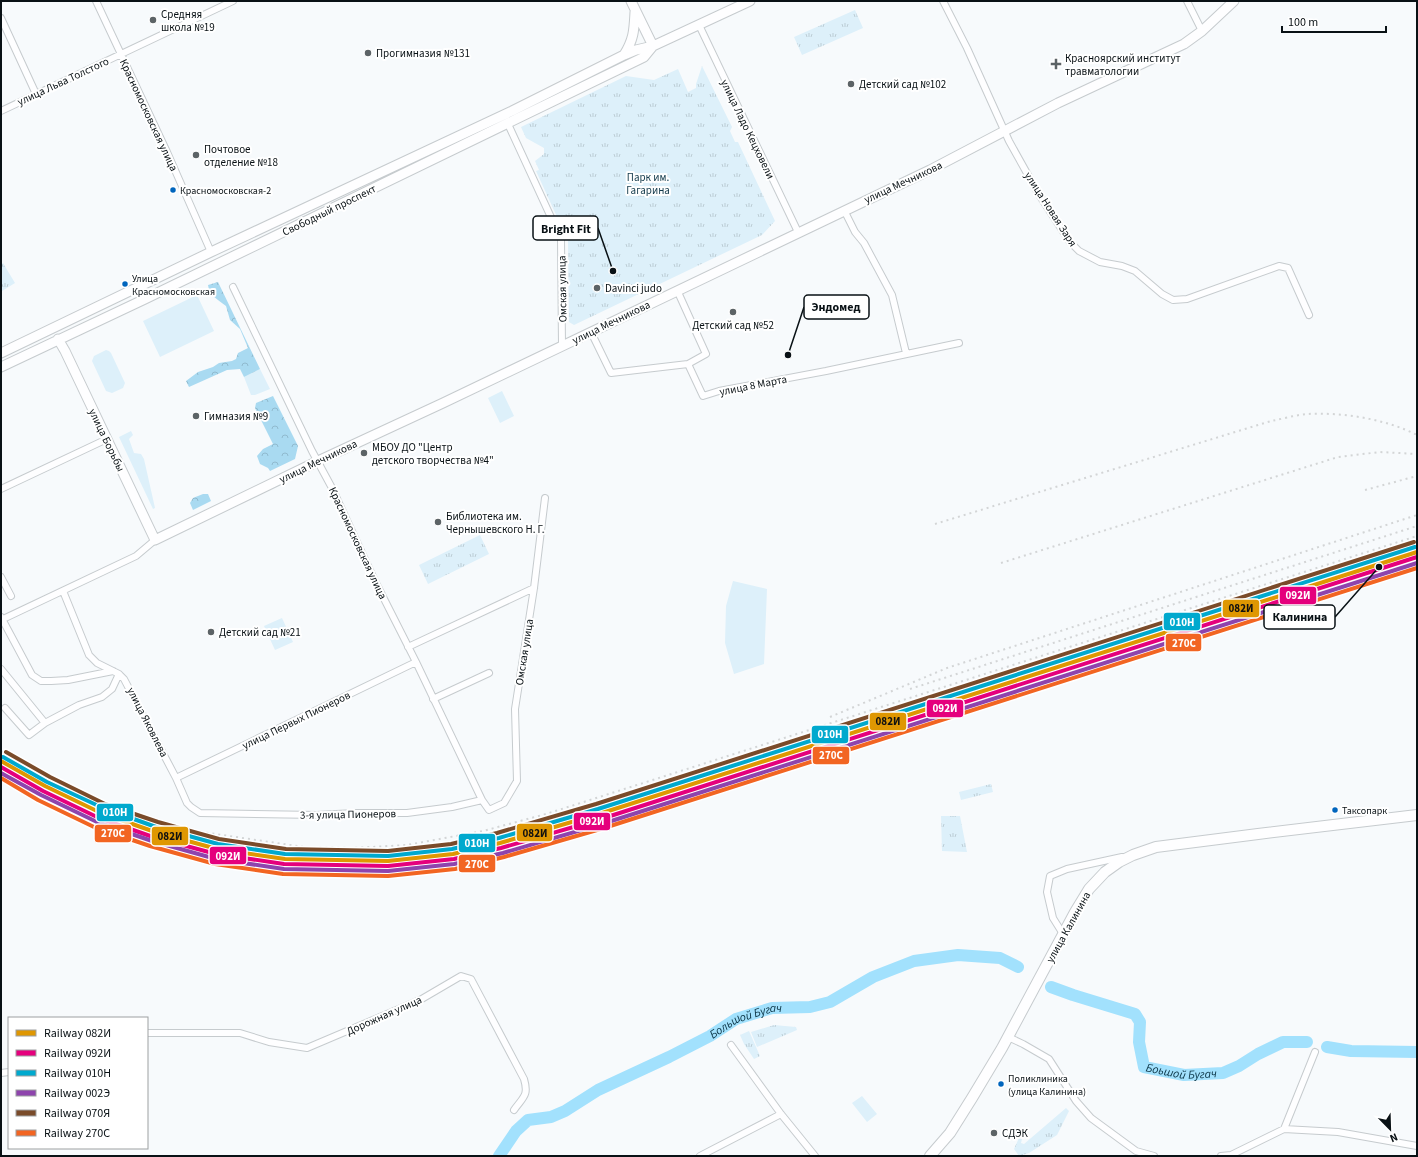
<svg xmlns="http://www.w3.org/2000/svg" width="1418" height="1157" viewBox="0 0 1418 1157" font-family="'Source Sans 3',sans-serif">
  <defs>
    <pattern id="forest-crowns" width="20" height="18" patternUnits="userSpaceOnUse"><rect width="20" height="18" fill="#a9daf1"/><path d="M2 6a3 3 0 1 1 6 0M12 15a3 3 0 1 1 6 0" fill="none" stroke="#90bace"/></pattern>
    <pattern id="park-tufts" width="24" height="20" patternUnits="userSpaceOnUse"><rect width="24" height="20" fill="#ddf0fa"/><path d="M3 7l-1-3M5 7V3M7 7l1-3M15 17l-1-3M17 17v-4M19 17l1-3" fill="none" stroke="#bccdd5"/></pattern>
  </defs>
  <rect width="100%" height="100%" fill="#f7fafc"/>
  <!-- grass -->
  <path fill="#ddf0fa" d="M197,295L214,331L160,357L143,321Z
    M106,350L109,351L111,353L125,383L123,388L112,393L106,391L92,361L94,356Z
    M260,369L270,389L255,395H251L244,377Z
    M502,391L514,416L500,423L488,398Z
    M131,431L133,435L129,439L134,453L141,454L144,459L155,508L153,509L119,437Z
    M733,581L767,589L764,664L734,674L725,643L726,606Z
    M282,618L293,642L275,650L264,626Z
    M862,1096L877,1114L867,1122L852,1103Z"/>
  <!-- forest -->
  <path fill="url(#forest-crowns)" d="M218,282L260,369L244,377L240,369L227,370L189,387L186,381L198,372L213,367L219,363L232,361L236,359L238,353L248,348L240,329L230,320L226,306C218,300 209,295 208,285Z
    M273,396L298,446L295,459L270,471L268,468L260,464L257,456L263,449L273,444L255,408L256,403Z
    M203,494H208L211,501L193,510L190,503L193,498Z"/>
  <!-- park -->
  <path fill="url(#park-tufts)" d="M855,10L863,28L802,55L794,37Z
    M702,66L732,127L730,131L735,142H738L775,221L762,235L574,325L569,322L568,241L536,171L539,170L535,161L544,154V148L526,138L521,127L626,76L654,80L678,69L688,92L696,88V84Z
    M3,263L15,283L2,291L1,264Z
    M480,535L489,554L428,584L419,565Z
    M991,784L993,792L961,800L959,792Z
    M941,816H960L967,852L942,851Z
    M774,1025L796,1027L797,1030L757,1047L751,1032Z
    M749,1031L760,1056L754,1059L744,1044L740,1035Z
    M1066,1108L1069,1111L1057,1135L1029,1153L1019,1156L1014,1149L1019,1138L1022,1139L1021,1143L1024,1144Z"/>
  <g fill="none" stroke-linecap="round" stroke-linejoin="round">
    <!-- river -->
    <g stroke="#a2e1fd" stroke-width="12">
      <path id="s1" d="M1051,987L1073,995L1135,1014L1140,1022L1139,1042L1144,1067L1184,1075L1223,1073L1239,1066L1258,1054L1283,1042H1307"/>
      <path d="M1327,1047L1351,1051L1417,1052"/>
      <path id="s2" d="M499,1156L516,1131L528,1120L551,1117L565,1111L598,1090L669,1057L710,1036L736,1019L772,1008L810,1007L830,1002L873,977L914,961L958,955L1000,958L1018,967"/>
    </g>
    <!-- street casing -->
    <g stroke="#c6cbce" stroke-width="8">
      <path id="street" d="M96,1L167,152L211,252
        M943,1L967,48L1009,141L1038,193L1070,242L1079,251L1100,262L1122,266L1135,271L1162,294L1173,300L1187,299L1279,266L1288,268L1309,315
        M1187,1L1202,31
        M1,18L36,94
        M699,25L798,232
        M1,111L233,1
        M508,124L561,239L562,346
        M844,210L855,232L864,243L892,295L906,353
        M233,287L312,451L332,488L374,579L416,662L482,800
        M677,290L706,354L688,364
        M591,332L611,373L688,364L703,396L719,391L826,371L959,343
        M1,489L107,439
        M1,577L11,596
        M63,591L89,655L97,663L119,674L124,679L176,778L187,803L191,807L200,813L317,815L355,813H407L452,807L482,800L489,810L504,803L517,781L515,709L534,588L545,498
        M1,617L32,675L41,681H51L68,680L113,671
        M1,620L136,556L155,540
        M408,647L534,588
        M1,669L45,723L29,735L5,708
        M433,699L489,673
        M45,723L79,705L102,697L112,689L119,674
        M176,778L416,662
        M1063,934L1053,918L1047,892L1050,876L1067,869L1122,857
        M147,1033H240L269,1042L307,1048L420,1000L461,976L471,979L524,1079C529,1096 523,1097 514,1110
        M1008,1037L1023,1044L1049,1059L1076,1101L1091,1118L1136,1151L1154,1156
        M731,1045L781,1114L815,1156
        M1,1073L9,1072
        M1284,1129L1338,1132L1417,1146
        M700,1156L781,1114
        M1221,1156L1231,1155L1284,1129L1315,1052"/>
    </g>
    <!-- secondary casing -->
    <g stroke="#c6cbce" stroke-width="11">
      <path id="secondary" d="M631,1L653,46
        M624,55C634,39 634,30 635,12
        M58,339L65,351L155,540L318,461L443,403L930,170L1058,103L1184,44L1202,31L1234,1
        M1,353L211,252L512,111L624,55L636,50L653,46L750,1
        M1,367L145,299L640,59L644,57L653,46"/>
    </g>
    <!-- primary casing -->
    <g stroke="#c6cbce" stroke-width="12">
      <path id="primary" d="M930,1156L950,1133L972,1098L1002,1048L1075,912L1089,889L1105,872L1119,862L1133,855L1156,847L1258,834L1417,815"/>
    </g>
    <!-- street -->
    <use href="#street" stroke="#fefeff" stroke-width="6"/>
    <!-- secondary -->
    <use href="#secondary" stroke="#fefeff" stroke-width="9"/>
    <!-- primary -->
    <use href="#primary" stroke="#fefeff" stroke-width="10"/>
    <!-- rail -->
    <path stroke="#d3d5d6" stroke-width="2" stroke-dasharray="2 4" stroke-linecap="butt" d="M1365,490L1417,476
      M935,524L1271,421C1282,419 1295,415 1307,414C1342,412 1386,419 1417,435
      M1001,563L1338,457L1380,452L1417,454
      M910,689L1417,526
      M830,717L947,668L1417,515
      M1,751L16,760L86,794L129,811L181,827L195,831L304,847L353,848L407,845L483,831L546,814L1417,536"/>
    <!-- rail-1 casing -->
    <g stroke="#fff" stroke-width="7">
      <path id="rail-1" d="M1,761L45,786L101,813L155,832L217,849L285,859L388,861L453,854L500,843L599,814L1417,552"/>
    </g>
    <!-- rail-2 casing -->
    <g stroke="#fff" stroke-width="7">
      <path id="rail-2" d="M1,767L43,791L99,818L153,837L216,854L284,864L388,866L454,859L501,848L601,819L1417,557"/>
    </g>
    <!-- rail-3 casing -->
    <g stroke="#fff" stroke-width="7">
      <path id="rail-3" d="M3,757L47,782L103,808L156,827L218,844L285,854L388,856L452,849L499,838L598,809L1415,547"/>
    </g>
    <!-- rail-4 casing -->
    <g stroke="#fff" stroke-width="7">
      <path id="rail-4" d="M1,773L41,795L97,822L152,841L216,859L284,869L388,871L454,864L503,853L602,824L1417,563"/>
    </g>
    <!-- rail-5 casing -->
    <g stroke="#fff" stroke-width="7">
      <path id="rail-5" d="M6,752L50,777L105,804L158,822L219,839L286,849L388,851L451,844L497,833L596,804L1414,542"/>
    </g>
    <!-- rail-6 casing -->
    <g stroke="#fff" stroke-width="7">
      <path id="rail-6" d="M1,778L38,800L94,827L150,846L215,864L283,874L388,876L455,869L504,857L604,828L1417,568"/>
    </g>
    <!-- rail-1 -->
    <use href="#rail-1" stroke="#df9702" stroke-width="4"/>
    <!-- rail-2 -->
    <use href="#rail-2" stroke="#e5007d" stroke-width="4"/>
    <!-- rail-3 -->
    <use href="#rail-3" stroke="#00a9ce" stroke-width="4"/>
    <!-- rail-4 -->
    <use href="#rail-4" stroke="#8e44ad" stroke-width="4"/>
    <!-- rail-5 -->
    <use href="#rail-5" stroke="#7a4b2a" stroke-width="4"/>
    <!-- rail-6 -->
    <use href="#rail-6" stroke="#f26522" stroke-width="4"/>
  </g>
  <!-- markers -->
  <g fill="#5c6366" stroke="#fff" stroke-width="1.5">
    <circle cx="153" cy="20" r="4"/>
    <circle cx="368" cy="53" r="4"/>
    <path d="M1054 58h4v4h4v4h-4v4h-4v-4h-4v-4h4z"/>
    <circle cx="851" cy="84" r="4"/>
    <circle cx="196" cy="155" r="4"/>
    <circle cx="597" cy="288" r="4"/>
    <circle cx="733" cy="312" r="4"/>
    <circle cx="196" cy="416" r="4"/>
    <circle cx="364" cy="453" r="4"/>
    <circle cx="438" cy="522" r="4"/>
    <circle cx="211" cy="632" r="4"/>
    <circle cx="994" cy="1133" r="4"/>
  </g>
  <g fill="#0065bd" stroke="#fff" stroke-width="1.5">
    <circle cx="173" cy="190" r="3.5"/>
    <circle cx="125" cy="284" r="3.5"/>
    <circle cx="1335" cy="810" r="3.5"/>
    <circle cx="1001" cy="1084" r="3.5"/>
  </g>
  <g text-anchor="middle" stroke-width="4" stroke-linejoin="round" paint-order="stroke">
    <!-- bus labels -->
    <g font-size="10" fill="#091115" stroke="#fff" text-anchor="start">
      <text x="180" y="194">Красномосковская-2</text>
      <text x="132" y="282">Улица<tspan x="132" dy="13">Красномосковская</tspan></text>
      <text x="1342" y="814">Таксопарк</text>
      <text x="1008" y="1082">Поликлиника<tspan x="1008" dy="13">(улица Калинина)</tspan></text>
    </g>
    <!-- poi labels -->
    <g font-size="11" fill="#091115" stroke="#fff" text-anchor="start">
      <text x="161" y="18">Средняя<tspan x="161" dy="13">школа №19</tspan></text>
      <text x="376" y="57">Прогимназия №131</text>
      <text x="1065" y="62">Красноярский институт<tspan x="1065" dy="13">травматологии</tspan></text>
      <text x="859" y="88">Детский сад №102</text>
      <text x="204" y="153">Почтовое<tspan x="204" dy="13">отделение №18</tspan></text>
      <text x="605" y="292">Davinci judo</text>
      <text x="733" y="329" text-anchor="middle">Детский сад №52</text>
      <text x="204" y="420">Гимназия №9</text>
      <text x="372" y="451">МБОУ ДО "Центр<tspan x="372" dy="13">детского творчества №4"</tspan></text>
      <text x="446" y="520">Библиотека им.<tspan x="446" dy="13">Чернышевского Н. Г.</tspan></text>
      <text x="219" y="636">Детский сад №21</text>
      <text x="1002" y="1137">СДЭК</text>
    </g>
    <!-- street labels -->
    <g font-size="11" fill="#091115" stroke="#fff">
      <text transform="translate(63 81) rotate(-25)" y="4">улица Льва Толстого</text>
      <text transform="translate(149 115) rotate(65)" y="4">Красномосковская улица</text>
      <text transform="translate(748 129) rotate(64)" y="4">улица Ладо Кецховели</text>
      <text transform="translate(903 182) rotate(-25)" y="4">улица Мечникова</text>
      <text transform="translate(1051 209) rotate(57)" y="4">улица Новая Заря</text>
      <text transform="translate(329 210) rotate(-26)" y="4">Свободный проспект</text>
      <text transform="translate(562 289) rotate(-91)" y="4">Омская улица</text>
      <text transform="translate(611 322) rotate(-26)" y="4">улица Мечникова</text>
      <text transform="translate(753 385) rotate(-11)" y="4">улица 8 Марта</text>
      <text transform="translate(107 440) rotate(64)" y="4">улица Борьбы</text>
      <text transform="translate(318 461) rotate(-26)" y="4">улица Мечникова</text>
      <text transform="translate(358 543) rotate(65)" y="4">Красномосковская улица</text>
      <text transform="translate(524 652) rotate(-81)" y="4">Омская улица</text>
      <text transform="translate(296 720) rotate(-26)" y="4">улица Первых Пионеров</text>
      <text transform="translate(148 722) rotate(63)" y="4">улица Яковлева</text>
      <text transform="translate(348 814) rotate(-1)" y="4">3-я улица Пионеров</text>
      <text transform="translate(1068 927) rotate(-61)" y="4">улица Калинина</text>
      <text transform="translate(384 1015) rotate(-24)" y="4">Дорожная улица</text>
    </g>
    <!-- park labels -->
    <g font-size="11" fill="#12394a" stroke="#fff">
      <text x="648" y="181">Парк им.<tspan x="648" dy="13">Гагарина</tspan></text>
    </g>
    <!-- water labels -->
    <g font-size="12" font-style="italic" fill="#0b3445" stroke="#fff">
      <text dy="4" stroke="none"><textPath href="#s2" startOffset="288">Большой Бугач</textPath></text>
      <text dy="4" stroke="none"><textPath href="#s1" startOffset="181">Боьшой Бугач</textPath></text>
    </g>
  </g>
  <!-- callouts -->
  <path fill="none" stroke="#091115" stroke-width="1.5" d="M613 271L598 228M788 355L804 307M1379 567L1335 617"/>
  <g fill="#091115" stroke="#fff" stroke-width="1.5">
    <circle cx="613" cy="271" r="4"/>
    <circle cx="788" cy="355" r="4"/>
    <circle cx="1379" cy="567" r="4"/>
  </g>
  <g fill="#fff" stroke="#091115" stroke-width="1.5">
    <rect x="533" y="216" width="65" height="24" rx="4"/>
    <rect x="804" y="295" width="65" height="24" rx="4"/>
    <rect x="1264" y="605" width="71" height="24" rx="4"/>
  </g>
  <g font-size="12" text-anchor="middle" font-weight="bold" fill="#091115">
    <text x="566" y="233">Bright Fit</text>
    <text x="836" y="311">Эндомед</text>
    <text x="1300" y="621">Калинина</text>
  </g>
  <g stroke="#fff" stroke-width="1.5">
    <rect x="1279" y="586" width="38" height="19" rx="4" fill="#e5007d"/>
    <rect x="1222" y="599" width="38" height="19" rx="4" fill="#df9702"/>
    <rect x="1163" y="612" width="38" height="19" rx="4" fill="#00a9ce"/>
    <rect x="1165" y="633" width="37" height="19" rx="4" fill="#f26522"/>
    <rect x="926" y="699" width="38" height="19" rx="4" fill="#e5007d"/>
    <rect x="869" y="712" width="38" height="19" rx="4" fill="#df9702"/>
    <rect x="811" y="725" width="38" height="19" rx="4" fill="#00a9ce"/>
    <rect x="812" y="746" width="38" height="19" rx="4" fill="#f26522"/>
    <rect x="96" y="803" width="38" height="19" rx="4" fill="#00a9ce"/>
    <rect x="573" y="812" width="38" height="19" rx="4" fill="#e5007d"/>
    <rect x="516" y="823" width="37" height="19" rx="4" fill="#df9702"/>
    <rect x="94" y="824" width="38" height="19" rx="4" fill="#f26522"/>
    <rect x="151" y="826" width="38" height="20" rx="4" fill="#df9702"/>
    <rect x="458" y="833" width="38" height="20" rx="4" fill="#00a9ce"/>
    <rect x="209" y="846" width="38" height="19" rx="4" fill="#e5007d"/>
    <rect x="458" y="854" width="38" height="19" rx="4" fill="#f26522"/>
  </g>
  <g font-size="11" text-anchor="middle" font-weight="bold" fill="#fff">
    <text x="1298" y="599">092И</text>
    <text x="1182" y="626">010Н</text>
    <text x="1184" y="647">270С</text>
    <text x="945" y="712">092И</text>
    <text x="830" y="738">010Н</text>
    <text x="831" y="759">270С</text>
    <text x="115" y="816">010Н</text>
    <text x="592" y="825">092И</text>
    <text x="113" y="837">270С</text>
    <text x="477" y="847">010Н</text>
    <text x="228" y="860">092И</text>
    <text x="477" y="868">270С</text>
  </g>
  <g font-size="11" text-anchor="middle" font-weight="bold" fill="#111">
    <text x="1241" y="612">082И</text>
    <text x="888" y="725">082И</text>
    <text x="535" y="837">082И</text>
    <text x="170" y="840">082И</text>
  </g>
  <!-- border -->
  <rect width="1418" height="1157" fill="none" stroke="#091115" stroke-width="4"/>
  <!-- legend -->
  <rect x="8" y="1017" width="140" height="132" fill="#ffffff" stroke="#9da0a1"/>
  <rect x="16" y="1030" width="20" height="6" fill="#df9702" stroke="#9da0a1"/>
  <text x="44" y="1037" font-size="12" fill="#091115">Railway 082И</text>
  <rect x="16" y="1050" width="20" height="6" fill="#e5007d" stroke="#9da0a1"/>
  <text x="44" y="1057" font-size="12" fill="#091115">Railway 092И</text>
  <rect x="16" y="1070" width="20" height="6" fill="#00a9ce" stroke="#9da0a1"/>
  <text x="44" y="1077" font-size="12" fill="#091115">Railway 010Н</text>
  <rect x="16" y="1090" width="20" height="6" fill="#8e44ad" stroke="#9da0a1"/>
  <text x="44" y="1097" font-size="12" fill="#091115">Railway 002Э</text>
  <rect x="16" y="1110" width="20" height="6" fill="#7a4b2a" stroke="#9da0a1"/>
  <text x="44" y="1117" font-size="12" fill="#091115">Railway 070Я</text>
  <rect x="16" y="1130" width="20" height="6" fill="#f26522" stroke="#9da0a1"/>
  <text x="44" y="1137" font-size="12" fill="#091115">Railway 270С</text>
  <!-- north arrow -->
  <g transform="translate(1390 1129) rotate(157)" stroke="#ffffff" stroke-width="3" paint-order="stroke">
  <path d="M0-3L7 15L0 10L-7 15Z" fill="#091115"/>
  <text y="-6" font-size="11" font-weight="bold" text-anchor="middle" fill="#091115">N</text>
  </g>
  <!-- scale -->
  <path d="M1282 26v6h104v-6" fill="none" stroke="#091115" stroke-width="2"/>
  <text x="1288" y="26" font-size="12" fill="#091115" stroke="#ffffff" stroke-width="3" paint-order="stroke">100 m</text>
</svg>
